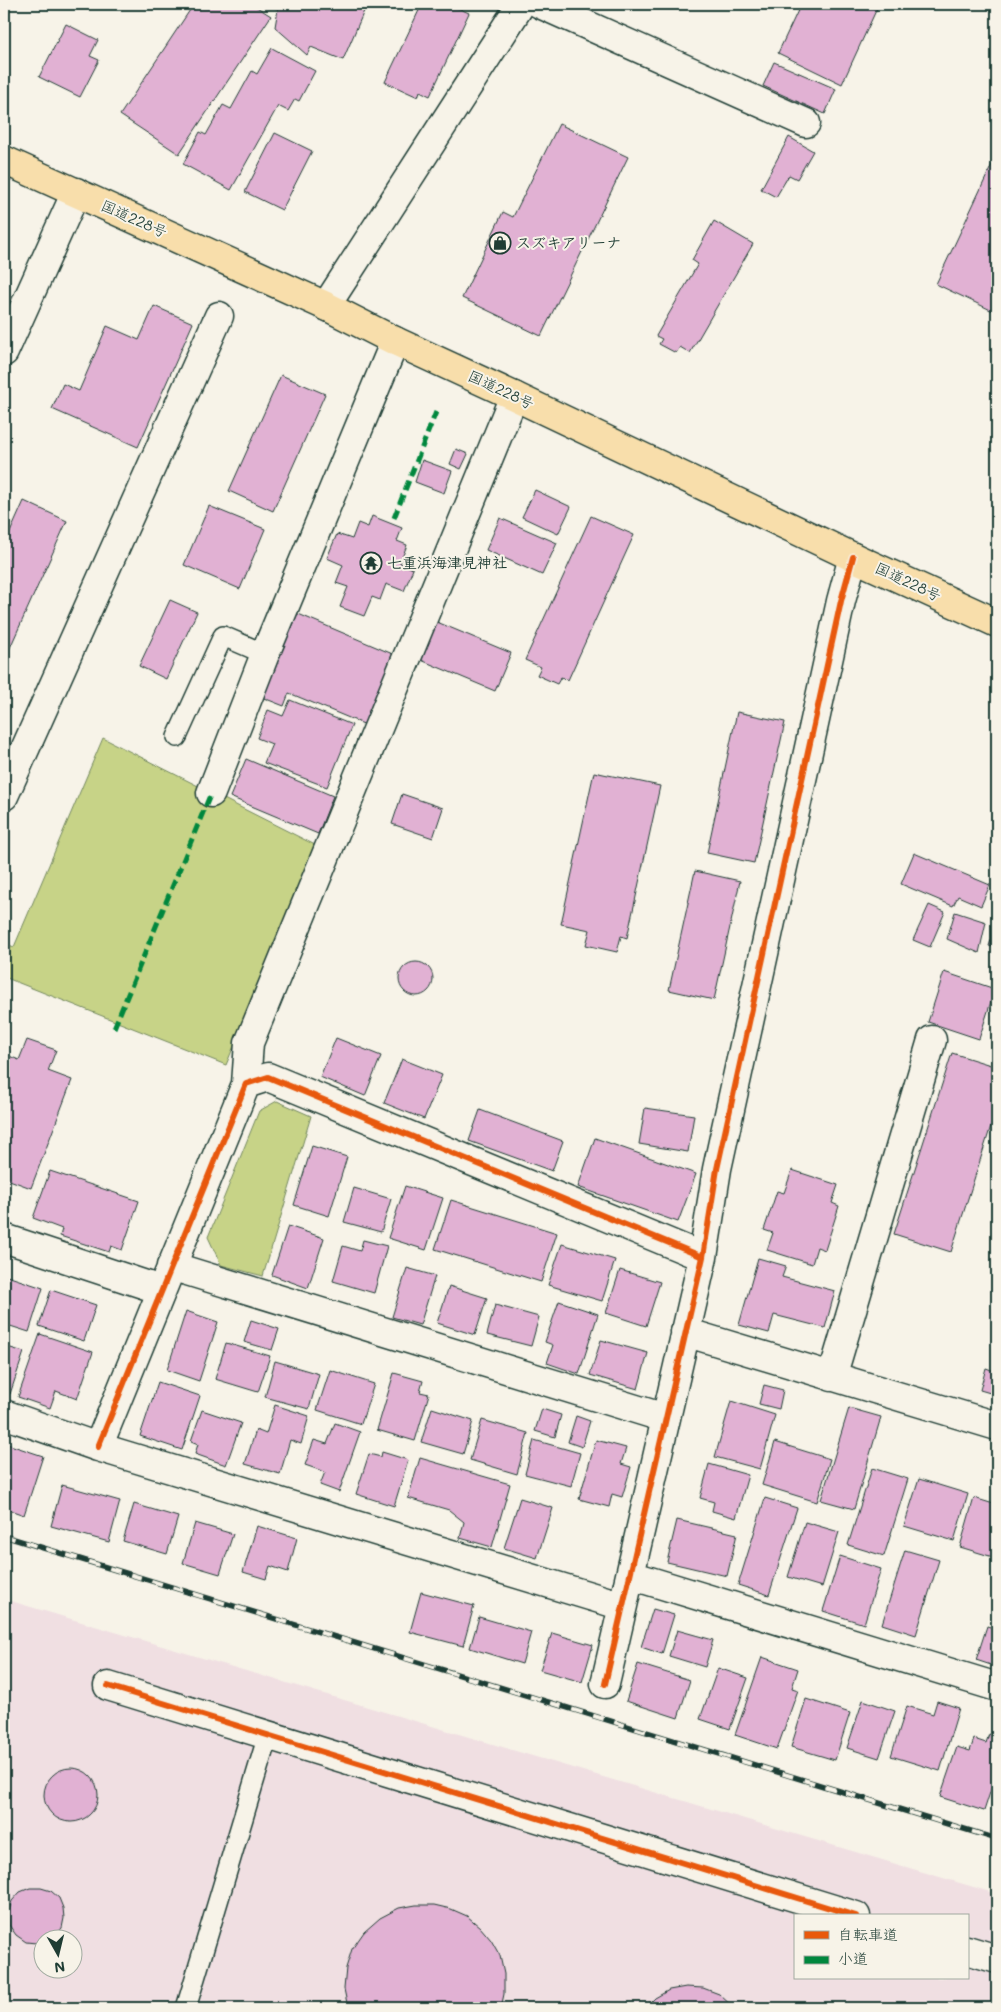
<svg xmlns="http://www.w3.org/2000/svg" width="1001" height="2012" viewBox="0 0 1001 2012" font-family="Mali,'Klee One',sans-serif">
  <rect width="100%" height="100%" fill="#f7f3e8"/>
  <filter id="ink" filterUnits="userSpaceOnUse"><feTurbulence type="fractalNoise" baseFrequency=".02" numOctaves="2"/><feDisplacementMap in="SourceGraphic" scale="10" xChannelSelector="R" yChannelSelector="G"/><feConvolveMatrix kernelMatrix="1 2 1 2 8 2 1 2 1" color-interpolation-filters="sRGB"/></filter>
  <g filter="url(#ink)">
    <!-- built -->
    <path fill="#f0dfe2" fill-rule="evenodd" d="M4,1599L997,1894V2008H4ZM795,1916H967V1978H795ZM42,1940H72V1970H42Z"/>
    <!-- green -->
    <path fill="#c7d387" stroke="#73885e" d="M103,738L317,846L226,1065L4,977V943L14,947Z
      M277,1101L311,1116L263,1276L221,1265L208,1237L259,1111Z"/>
    <!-- building -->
    <path fill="#e1b1d3" stroke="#1f3d34" d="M194,4H252L271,16L179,154L120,115Z
      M264,4H367L343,60L311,47L307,55L275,27L278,9Z
      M422,4H449L469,13L430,96L420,91L418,97L385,82Z
      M801,4H879L842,84L778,53Z
      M66,24L98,40L90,56L99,60L80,97L39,77Z
      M272,48L315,71L299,101L295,99L288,111L278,106L231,190L183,164L200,132L206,135L223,105L231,109L252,71L257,74Z
      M774,62L836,89L825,114L763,86Z
      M559,124L628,157L541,336L462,298L503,212L513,217Z
      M275,133L312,151L282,210L245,192Z
      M789,137L813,151L797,179L789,175L776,197L761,189Z
      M997,154V313L936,284Z
      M714,221L753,244L690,353L680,347L676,353L659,344L662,339L656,336L698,264L692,260Z
      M154,306L193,323L138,447L52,409L63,384L79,391L107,326L139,340Z
      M281,375L325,394L273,511L229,491Z
      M456,449L468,454L461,469L450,464Z
      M422,460L452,471L444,493L415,482Z
      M535,490L571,507L558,534L522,517Z
      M24,501L67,521L4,661V546Z
      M209,506L265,529L240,589L184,565Z
      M372,516L402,528L397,541L407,545L400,563L413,569L404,591L386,584L380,600L372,597L364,616L340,607L348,587L336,583L343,565L327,558L337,534L352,539L358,523L368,527Z
      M591,516L634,535L568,680L561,677L557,684L537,675L541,667L525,660Z
      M500,518L557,543L542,575L486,550Z
      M170,600L197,612L166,679L139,666Z
      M296,613L395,655L366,725L289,693L284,706L261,697Z
      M437,622L511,653L495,691L421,660Z
      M290,700L352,725L327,787L264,763L272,744L257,738L268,710L283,716Z
      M737,712L785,722L754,863L707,853Z
      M246,759L333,796L318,834L230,797Z
      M594,772L660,786L627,938L621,936L617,952L586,945L590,930L561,924Z
      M402,794L443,808L433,838L392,824Z
      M914,853L990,885L981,906L958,896L953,906L901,884Z
      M695,871L740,881L714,1000L669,990Z
      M929,905L945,912L930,947L913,940Z
      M955,912L986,922L979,953L947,939Z
      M997,922V948L989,946Z
      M399 979a17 17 0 1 1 34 0a17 17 0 1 1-34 0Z
      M944,972L995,989L979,1039L928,1022Z
      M336,1038L381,1056L365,1096L320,1077Z
      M27,1040L56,1050L48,1071L72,1080L31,1188L4,1178V1054L19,1060Z
      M952,1053L997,1067V1107L951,1252L894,1234Z
      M402,1059L442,1075L424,1119L384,1103Z
      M645,1108L694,1115L688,1152L639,1144Z
      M480,1110L563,1141L552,1171L469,1141Z
      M595,1138L696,1174L678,1222L578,1187Z
      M312,1146L347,1157L329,1216L294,1205Z
      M792,1170L838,1185L832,1203L839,1206L825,1250L817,1247L812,1264L767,1250L773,1233L764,1230L777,1191L784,1193Z
      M50,1171L139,1201L122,1250L111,1246L109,1252L60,1236L62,1229L33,1218Z
      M405,1186L443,1198L426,1250L388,1238Z
      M354,1188L391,1199L381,1232L344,1222Z
      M451,1200L557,1233L541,1282L435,1249Z
      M288,1226L324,1238L308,1288L272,1275Z
      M363,1240L387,1246L374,1293L333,1281L343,1246L360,1251Z
      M562,1244L615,1260L602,1301L548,1285Z
      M758,1258L786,1266L782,1277L835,1291L825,1328L774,1315L769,1333L739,1325Z
      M407,1268L435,1276L420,1325L392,1317Z
      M620,1270L660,1282L646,1326L606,1313Z
      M4,1275L43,1288L29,1332L4,1324Z
      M449,1286L487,1298L475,1335L437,1323Z
      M51,1290L96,1305L84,1341L39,1326Z
      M559,1301L598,1314L579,1374L547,1363L553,1345L545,1342Z
      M495,1305L539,1317L531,1346L487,1335Z
      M186,1311L218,1322L199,1381L167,1370Z
      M251,1320L279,1329L272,1350L244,1342Z
      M40,1334L93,1352L77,1399L56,1391L50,1408L18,1397Z
      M601,1340L648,1353L638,1389L590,1375Z
      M226,1343L270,1356L258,1392L215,1379Z
      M4,1346L24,1352L10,1394L4,1392Z
      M275,1361L319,1374L309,1409L265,1397Z
      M986,1368L997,1372V1395L980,1390Z
      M330,1370L374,1384L361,1424L317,1410Z
      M394,1373L423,1381L420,1392L429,1394L415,1441L377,1430Z
      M158,1382L200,1396L182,1450L140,1436Z
      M764,1385L783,1390L779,1409L759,1404Z
      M731,1401L775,1415L760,1469L715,1457Z
      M275,1405L309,1416L301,1444L290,1440L280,1474L245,1464L256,1430L266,1434Z
      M432,1408L473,1421L463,1454L421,1442Z
      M849,1408L881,1417L854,1509L821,1500Z
      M542,1409L561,1415L555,1437L535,1431Z
      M202,1410L241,1423L226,1465L195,1454L198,1444L191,1441Z
      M576,1416L590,1421L582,1447L568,1442Z
      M482,1420L528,1433L517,1474L470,1460Z
      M335,1423L360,1432L339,1492L320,1485L325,1472L305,1465L314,1440L327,1444Z
      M534,1440L580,1453L571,1486L525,1474Z
      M596,1440L626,1448L621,1464L631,1467L622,1497L612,1494L609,1507L579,1499Z
      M775,1442L830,1459L817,1502L762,1485Z
      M4,1443L43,1456L24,1515L4,1508Z
      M382,1452L408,1460L394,1506L356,1494L369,1454L381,1457Z
      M420,1458L510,1484L492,1547L460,1538L464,1522L449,1510L408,1498Z
      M709,1464L748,1475L736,1518L712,1511L714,1502L700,1498Z
      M872,1468L908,1479L884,1556L848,1545Z
      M919,1479L968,1494L954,1541L904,1526Z
      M62,1485L120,1501L109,1542L51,1526Z
      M520,1498L553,1508L537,1558L504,1548Z
      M765,1498L797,1508L769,1595L738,1585Z
      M974,1498L997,1505V1544L993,1557L960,1547Z
      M134,1504L178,1517L167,1554L123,1541Z
      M677,1520L737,1534L727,1576L667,1562Z
      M805,1522L839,1532L822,1587L788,1577Z
      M195,1523L233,1534L220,1574L183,1563Z
      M257,1526L297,1538L288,1572L270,1566L266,1579L243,1572Z
      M905,1550L939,1560L916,1635L882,1624Z
      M840,1556L881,1569L864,1624L823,1611Z
      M421,1592L474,1606L463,1646L410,1632Z
      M653,1609L674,1615L662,1654L641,1647Z
      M479,1617L531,1632L522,1664L470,1648Z
      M987,1626L997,1629V1667L976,1660Z
      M677,1630L713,1640L705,1667L669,1656Z
      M552,1633L593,1645L582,1682L540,1670Z
      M762,1657L798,1669L792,1688L798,1690L777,1749L735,1735Z
      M638,1664L690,1680L678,1718L626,1701Z
      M718,1668L748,1678L730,1729L700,1719Z
      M806,1699L850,1713L835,1760L791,1747Z
      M863,1700L895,1711L879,1758L847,1748Z
      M937,1701L959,1708L940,1771L891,1756L907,1706L933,1714Z
      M989,1734L997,1737V1771L984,1811L940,1797L957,1747L970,1751L974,1739L986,1743Z
      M44 1795a27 27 0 1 1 54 0a27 27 0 1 1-54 0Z
      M30,1888H41L51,1891L59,1898L63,1908L64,1918L62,1928L55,1936L50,1940H42V1942L36,1943L26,1942L16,1935L9,1925L8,1913L12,1901L20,1892Z
      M416,1905H434L451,1909L467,1916L480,1927L491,1940L500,1956L504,1974V1994L501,2008H348L344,1989L346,1968L352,1949L364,1932L380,1918L399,1908Z
      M686,1987L703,1988L719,1994L734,2008H645L655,1998L669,1990Z"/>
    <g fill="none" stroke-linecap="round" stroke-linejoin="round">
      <!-- lane casing -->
      <g stroke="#1f3d34" stroke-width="22">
        <path id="lane" d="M177,737L223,636L265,654
          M186,2008L268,1735"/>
      </g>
      <!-- street casing -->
      <g stroke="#1f3d34" stroke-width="31">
        <path id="street" d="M540,4L806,123
          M326,306L521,4
          M4,352L76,192
          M211,793L265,654L395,341
          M4,796L219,316
          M246,1084L249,1043L514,396
          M4,1238L161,1290
          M171,1266L665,1418
          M685,1332L997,1426
          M832,1377L932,1040
          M4,1414L98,1447L623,1606
          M98,1447L246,1084L268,1077L703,1257
          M630,1575L997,1687
          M605,1684L703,1257L717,1169L841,601L853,557
          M108,1686L856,1916
          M967,1950L997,1959"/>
      </g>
      <!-- highway casing -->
      <g stroke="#1f3d34" stroke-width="31">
        <path id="highway" d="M4,160L326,306L395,341L514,396L853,557L997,623"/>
      </g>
      <!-- lane -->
      <use href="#lane" stroke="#f7f3e8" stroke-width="19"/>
      <!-- street -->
      <use href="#street" stroke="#f7f3e8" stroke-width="28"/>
      <!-- highway -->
      <use href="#highway" stroke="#f8deab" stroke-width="28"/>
      <!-- rail casing -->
      <g stroke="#1f3d34" stroke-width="5.5">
        <path id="rail" d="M4,1536L997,1839"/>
      </g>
      <!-- rail -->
      <use href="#rail" stroke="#f7f3e8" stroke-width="4" stroke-dasharray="11" stroke-linecap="butt"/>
      <!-- quiet -->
      <path stroke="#00873e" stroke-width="5" stroke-dasharray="10 5" stroke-linecap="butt" d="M394,518L436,412
        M114,1028L211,793"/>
      <!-- cycleway casing -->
      <g stroke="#f7f3e8" stroke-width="9">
        <path id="cycleway" d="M98,1447L246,1084L268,1077L703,1257
          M605,1684L703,1257L717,1169L841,601L853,557
          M108,1686L856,1916"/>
      </g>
      <!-- cycleway -->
      <use href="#cycleway" stroke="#e8590c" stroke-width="6"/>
    </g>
  </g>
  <!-- icons -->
  <defs>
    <g id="shop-ring" transform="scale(1.125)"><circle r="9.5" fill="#f7f3e8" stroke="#1f3d34" stroke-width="1.5"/><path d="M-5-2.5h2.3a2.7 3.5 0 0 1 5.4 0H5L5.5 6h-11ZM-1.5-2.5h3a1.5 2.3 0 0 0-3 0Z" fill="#1f3d34"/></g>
    <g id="temple-ring" transform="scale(1.125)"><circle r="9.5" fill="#f7f3e8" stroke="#1f3d34" stroke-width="1.5"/><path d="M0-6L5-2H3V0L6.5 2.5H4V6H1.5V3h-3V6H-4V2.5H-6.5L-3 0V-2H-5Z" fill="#1f3d34"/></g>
  </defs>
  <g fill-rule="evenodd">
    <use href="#shop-ring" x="500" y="243"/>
    <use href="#temple-ring" x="371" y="563"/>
  </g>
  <g text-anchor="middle" stroke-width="4" stroke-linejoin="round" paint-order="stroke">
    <!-- street labels -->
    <g font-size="15" fill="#1f3d34" stroke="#f7f3e8">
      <text transform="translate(134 219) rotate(24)" y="5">国道228号</text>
      <text transform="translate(501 390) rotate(25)" y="5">国道228号</text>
      <text transform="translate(908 582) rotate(25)" y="5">国道228号</text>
    </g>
    <!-- poi labels -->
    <g font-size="15" font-weight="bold" fill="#1f3d34" stroke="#f7f3e8" text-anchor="start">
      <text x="516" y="248">スズキアリーナ</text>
      <text x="387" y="568">七重浜海津見神社</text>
    </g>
  </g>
  <!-- margin -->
  <rect width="1001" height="2012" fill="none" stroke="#f7f3e8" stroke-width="20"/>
  <rect x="10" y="10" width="981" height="1992" fill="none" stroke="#1f3d34" stroke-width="2" filter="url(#ink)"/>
  <!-- legend -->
  <rect x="794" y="1914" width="175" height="65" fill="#f7f3e8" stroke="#a1aaa0"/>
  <rect x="804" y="1931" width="25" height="8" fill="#e8590c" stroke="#a1aaa0"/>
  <text x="838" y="1940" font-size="15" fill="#1f3d34">自転車道</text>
  <rect x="804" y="1956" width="25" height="8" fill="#00873e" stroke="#a1aaa0"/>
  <text x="838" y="1964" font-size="15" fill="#1f3d34">小道</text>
  <!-- north arrow -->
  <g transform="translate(58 1954) rotate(172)"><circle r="24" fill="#f7f3e8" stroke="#a1aaa0"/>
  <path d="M0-4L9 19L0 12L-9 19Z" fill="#1f3d34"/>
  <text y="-8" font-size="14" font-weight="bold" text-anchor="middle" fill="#1f3d34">N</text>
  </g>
</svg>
